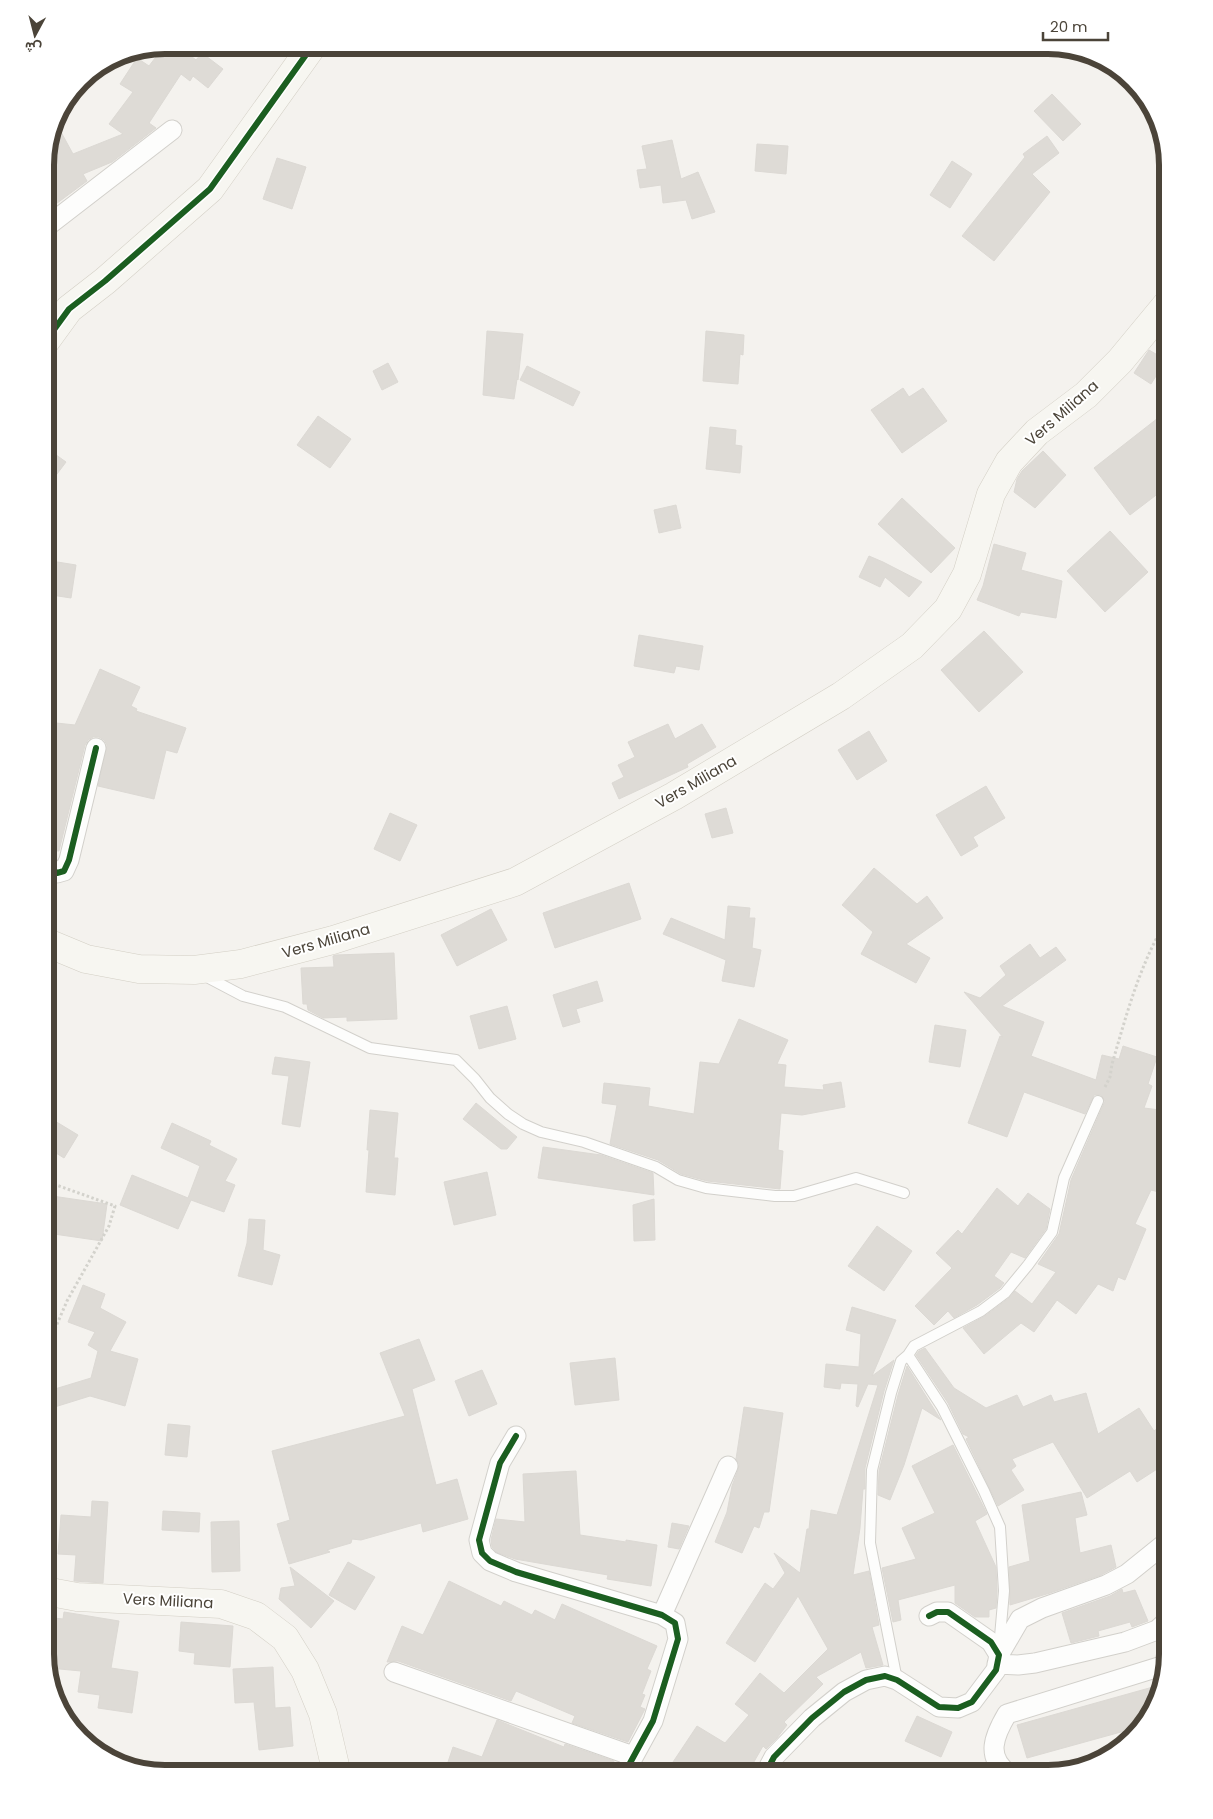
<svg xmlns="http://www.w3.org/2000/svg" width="1213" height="1819" viewBox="0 0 1213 1819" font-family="Poppins,Vazirmatn,sans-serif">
  <rect width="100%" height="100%" fill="#f4f2ee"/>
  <!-- building -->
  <path fill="#dedbd6" stroke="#dcd9d4" d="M165,45H177L196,60L202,53L223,69L208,88L193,76L190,81L181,74L149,123L156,128L112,162L83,174L87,181L45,212V157L50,138L61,132L73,154L123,134L109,124L133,92L120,84L137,58L149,66Z
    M1052,94L1081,124L1063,141L1034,111Z
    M1047,136L1059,153L1032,174L1050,192L994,261L962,236L1025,157L1023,154Z
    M672,140L681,179L698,172L715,212L692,219L686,200L663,203L661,185L640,188L637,170L647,169L642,146Z
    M757,144L788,146L786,174L755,171Z
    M277,158L306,167L292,209L263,199Z
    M952,161L972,174L950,208L930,195Z
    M487,331L523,334L518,380L517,379L514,399L483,395Z
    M706,331L744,335L743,355L740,354L738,384L703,381Z
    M1149,350L1166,360L1151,384L1134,373Z
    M388,363L398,382L382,390L373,371Z
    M527,366L580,392L573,406L520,380Z
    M903,388L909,397L923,388L947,421L902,453L871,410Z
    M318,416L351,439L330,468L297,445Z
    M1158,418L1168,431V486L1130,515L1094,468Z
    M710,427L736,430L735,445L742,446L740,473L706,469Z
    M45,447L66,462L45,490Z
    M1043,451L1066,475L1035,508L1014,492L1017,479L1022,471Z
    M902,498L955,548L931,573L878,524Z
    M676,505L681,528L659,533L654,510Z
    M1110,531L1148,572L1105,612L1067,571Z
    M994,544L1026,553L1021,570L1062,581L1056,618L1021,612L1019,616L977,600L983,586Z
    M869,556L883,562L922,582L909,597L885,577L880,587L859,577Z
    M45,560L76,565L71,598L45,594Z
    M984,631L1023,672L979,712L941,670Z
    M639,635L703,646L699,670L676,666L674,673L634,666Z
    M100,669L140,687L131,706L137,709L136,711L186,728L177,753L166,750L154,799L98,786L107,745L104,740L99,737H93L88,740L85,745L59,851L45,850V734L47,722L75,725Z
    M668,724L675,739L702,724L716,747L687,764L688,767L619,799L612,783L624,777L618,765L635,757L628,742Z
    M869,731L887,761L857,780L838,750Z
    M986,786L1005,818L973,837L978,846L961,856L936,815Z
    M726,808L733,833L712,838L705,814Z
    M390,813L417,825L400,861L374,849Z
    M874,868L917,904L927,896L943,918L906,944L930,958L916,983L861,954L873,932L842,905Z
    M629,883L641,919L555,948L543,913Z
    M728,906L750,908L749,918H755L752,948L761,950L754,987L722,981L726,960L663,934L671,918L725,940Z
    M491,909L507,940L457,966L441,935Z
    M1030,944L1040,958L1056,947L1066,960L1002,1006L1044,1022L1031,1056L1096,1080L1102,1055L1119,1059L1123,1046L1157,1057L1148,1084L1152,1086L1144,1108L1168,1111L1165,1152L1168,1153V1159L1159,1192L1151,1190L1135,1224L1146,1229L1125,1280L1118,1277L1113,1291L1098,1284L1076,1314L1057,1300L1034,1332L1021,1323L984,1354L963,1328L985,1316L1009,1298L1015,1291L1032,1304L1056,1272L1038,1264L1059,1234L1071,1180L1105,1101L1101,1095H1094L1085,1114L1024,1092L1007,1137L968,1123L1000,1036L1003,1037L964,992L980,998L1006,975L1000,966Z
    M394,953L397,1019L347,1021V1017L323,1018L308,1010L307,1004H303L301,968L334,967L333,956L336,955Z
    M597,981L603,1001L576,1009L580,1022L563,1027L553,995Z
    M507,1006L516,1039L479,1049L470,1016Z
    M739,1019L788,1040L777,1064L786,1065L784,1087L824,1090L823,1085L841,1082L845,1107L802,1115L781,1113L778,1150L783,1151L780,1189L707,1181L681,1174L658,1160L610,1144L617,1105L602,1103L604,1083L650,1088L648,1106L694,1114L700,1062L719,1064Z
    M935,1025L966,1030L960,1067L929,1062Z
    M275,1057L310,1062L300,1127L282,1124L289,1076L272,1074Z
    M476,1103L517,1137L507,1149H501L463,1119Z
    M370,1110L398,1113L394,1158H398L395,1195L366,1192L369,1150H367Z
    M45,1115L78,1135L64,1158L48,1148L52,1142L45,1138Z
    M172,1123L211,1141L209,1145L237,1159L225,1181L235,1185L224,1212L191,1200L178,1229L120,1205L132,1175L188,1198L200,1166L161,1148Z
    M543,1147L601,1155L653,1173L654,1195L538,1178Z
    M487,1172L496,1215L454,1225L444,1182Z
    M997,1188L1018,1206L1028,1193L1050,1209L1046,1229L1025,1258L1011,1252L994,1276L1004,1283L1000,1288L977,1305L954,1318L948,1311L934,1325L915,1306L952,1268L936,1253L958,1230L962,1234Z
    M52,1196L107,1204L102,1241L47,1233Z
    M654,1199L655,1240L634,1241L633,1205Z
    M249,1219L265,1220L263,1250L280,1255L272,1285L238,1276L247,1243Z
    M877,1226L912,1251L884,1291L848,1266Z
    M83,1285L105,1294L100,1308L126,1322L110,1351L138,1359L125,1406L90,1396L45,1410V1392L91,1378L98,1351L88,1345L95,1332L68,1322Z
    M852,1307L896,1320L872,1376L894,1360L884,1391L865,1468V1489H863L860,1528L853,1575L869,1571L879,1625L872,1627L883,1665L866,1668L861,1652L816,1677L823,1684L784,1722L787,1725L777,1738L766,1749L763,1746L747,1774H665L697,1726L725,1743L749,1715L735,1704L760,1673L784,1693L828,1649L798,1596L755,1662L726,1643L765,1583L773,1589L785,1573L774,1553L800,1573L807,1529H809L811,1510L837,1515L878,1385L868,1384L858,1407L856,1406L858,1384L841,1383L840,1389L824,1387L826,1364L859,1367L861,1334L846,1330Z
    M419,1339L435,1380L412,1389L436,1485L457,1479L468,1519L423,1532L421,1523L361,1540L352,1539L351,1543L327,1550L330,1552L289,1564L277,1524L290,1520L272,1451L405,1416L380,1353Z
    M925,1348L954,1388L986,1408L1017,1395L1023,1407L1051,1395L1054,1402L1086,1393L1098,1434L1139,1408L1154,1431L1168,1421V1462L1137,1482L1130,1471L1087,1498L1053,1442L1012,1459L1016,1466L1011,1470L1024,1490L998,1506L966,1439L969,1437L963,1434L948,1403L916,1355L919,1351Z
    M615,1358L619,1400L575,1405L570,1363Z
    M907,1366L941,1420L922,1408L904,1465L890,1500L878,1495L879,1471L898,1395Z
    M482,1370L497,1404L469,1416L455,1381Z
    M744,1407L783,1413L769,1512H764L759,1528L754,1526L742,1553L715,1542L727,1512L732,1486L738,1470L739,1464L736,1459Z
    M168,1424L190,1426L187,1457L165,1455Z
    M953,1445L987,1514L975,1521L996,1567L997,1591L996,1608L989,1610V1617H975L955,1603V1585L898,1600L901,1620L893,1622L882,1568L916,1559L902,1528L935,1513L912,1466Z
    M576,1471L580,1535L626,1542V1540L657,1545L651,1586L607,1579L608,1575L515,1559L496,1552L492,1547L491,1540L496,1519L525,1522L523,1474Z
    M1081,1492L1087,1515L1075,1518L1080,1553L1111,1545L1116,1567L1101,1575L1050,1593L1010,1605L1009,1567L1030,1561L1022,1505Z
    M92,1501L108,1502L103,1583L74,1581L76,1555L58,1554L61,1515L91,1517Z
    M163,1511L200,1513L199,1532L162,1530Z
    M239,1521L240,1571L212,1572L211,1522Z
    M672,1523L689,1526L679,1549L668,1547Z
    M348,1562L375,1577L355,1610L329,1595Z
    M290,1567L334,1601L311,1628L279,1599L281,1588L295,1586Z
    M449,1581L501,1606L504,1601L532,1615L535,1610L555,1620L562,1604L657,1646L647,1669L651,1671L642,1694L645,1695L640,1707L645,1709L628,1742L572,1723L575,1716L516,1691L511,1701L398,1661L387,1662L402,1626L423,1635Z
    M1122,1589L1123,1593L1135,1590L1148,1621L1132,1627L1130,1622L1098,1631L1099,1636L1071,1643L1062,1613L1110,1596Z
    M64,1612L119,1621L111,1668L138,1672L132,1713L98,1708L100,1695L78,1692L81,1671L49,1668L45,1655V1617L63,1619Z
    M181,1622L233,1626L230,1667L194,1664L195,1653L179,1651Z
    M273,1667L275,1708L290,1707L293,1746L259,1750L254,1702L235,1703L233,1669Z
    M1160,1685L1152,1715L1139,1727L1027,1758L1017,1725Z
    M917,1716L952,1732L941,1757L905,1741Z
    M497,1720L564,1747L565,1744L614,1761L609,1774H444L453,1747L482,1757Z"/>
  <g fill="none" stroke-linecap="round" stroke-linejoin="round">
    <!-- lane casing -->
    <g stroke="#d2d0cb" stroke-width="12">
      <path id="lane" d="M205,976L243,996L285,1007L370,1048L456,1060L475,1079L490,1098L508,1114L523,1124L541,1132L584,1142L656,1167L678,1180L706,1188L775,1196H794L856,1178L904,1193
        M999,1648L1004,1591L1000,1527L984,1491L942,1407L908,1355L914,1346L981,1311L1005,1293L1028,1265L1052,1232L1064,1178L1098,1101
        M897,1680L870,1543L872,1470L891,1393L901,1361L908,1355"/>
    </g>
    <!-- street casing -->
    <g stroke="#d2d0cb" stroke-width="21">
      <path id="street" d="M45,228L172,130
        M45,309L54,330
        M45,863L57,873L64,871L69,860L96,748
        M516,1436L500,1463L479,1540L482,1553L490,1561L516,1572L662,1615L675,1623L678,1639L653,1721L624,1774
        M662,1615L728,1466
        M999,1655L1020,1619L1042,1608L1106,1585L1127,1574L1168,1541
        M997,1664L1018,1665L1035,1663L1125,1642L1157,1630L1168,1620
        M394,1672L633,1756
        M765,1774L774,1757L812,1718L844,1692L866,1680L885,1676L897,1680L939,1707L958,1708L972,1702L996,1670L999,1655L991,1642L948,1612H937L929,1616
        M1009,1774C985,1757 994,1736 1007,1714L1165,1665"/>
    </g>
    <!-- secondary casing -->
    <g stroke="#d3cfc5" stroke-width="29">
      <path id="secondary" d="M45,342L69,309L105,281L210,189L313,45
        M45,942L86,959L139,969L194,970L241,964L333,940L515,882L674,796L841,696L912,646L948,609L967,574L991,494L1009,462L1037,432L1086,395L1120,361L1168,303
        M45,1591L77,1597L221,1604L256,1616L285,1638L305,1670L323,1714L337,1774"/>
    </g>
    <!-- path -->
    <path stroke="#d3d2cc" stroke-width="3" stroke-dasharray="2.5 2.5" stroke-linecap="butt" d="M1105,1087L1110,1077L1112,1064C1127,1013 1140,963 1168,918
      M45,1352L67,1301L109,1226L115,1206L45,1181"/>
    <!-- lane -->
    <use href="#lane" stroke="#fdfdfc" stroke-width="10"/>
    <!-- street -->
    <use href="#street" stroke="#fdfdfc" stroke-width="19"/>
    <!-- secondary -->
    <use href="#secondary" stroke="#f7f6f1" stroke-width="28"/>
    <!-- cycleway casing -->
    <g stroke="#fff" stroke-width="9">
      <path id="cycleway" d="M45,342L69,309L105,281L210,189L313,45
        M45,863L57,873L64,871L69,860L96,748
        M516,1436L500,1463L479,1540L482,1553L490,1561L516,1572L662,1615L675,1623L678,1639L653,1721L624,1774
        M765,1774L774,1757L812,1718L844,1692L866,1680L885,1676L897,1680L939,1707L958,1708L972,1702L996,1670L999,1655L991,1642L948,1612H937L929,1616"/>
    </g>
    <!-- cycleway -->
    <use href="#cycleway" stroke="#1b5e20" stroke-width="6"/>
  </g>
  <g text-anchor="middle" stroke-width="4" stroke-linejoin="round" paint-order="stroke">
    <!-- street labels -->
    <g font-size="15" fill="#4b4439" stroke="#fff">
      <text transform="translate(1062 413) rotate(-41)" y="5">Vers Miliana</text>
      <text transform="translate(696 782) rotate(-30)" y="5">Vers Miliana</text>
      <text transform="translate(326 941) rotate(-16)" y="5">Vers Miliana</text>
      <text transform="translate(168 1601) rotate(3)" y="5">Vers Miliana</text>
    </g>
  </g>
  <!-- crop -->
  <path d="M0 0H1213V1819H0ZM165 54H1048A111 111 0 0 1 1159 165V1654A111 111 0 0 1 1048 1765H165A111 111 0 0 1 54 1654V165A111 111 0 0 1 165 54Z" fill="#fff" fill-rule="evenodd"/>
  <path fill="none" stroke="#4b4439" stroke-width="6" d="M165 54H1048A111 111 0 0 1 1159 165V1654A111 111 0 0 1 1048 1765H165A111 111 0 0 1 54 1654V165A111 111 0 0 1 165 54Z"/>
  <!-- north arrow -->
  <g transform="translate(35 35) rotate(187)" stroke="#ffffff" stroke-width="4" paint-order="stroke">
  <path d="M0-4L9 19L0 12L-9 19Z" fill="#4b4439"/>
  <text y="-8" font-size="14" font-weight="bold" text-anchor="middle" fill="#4b4439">ش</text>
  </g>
  <!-- scale -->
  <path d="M1043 32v8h65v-8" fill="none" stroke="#4b4439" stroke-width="2.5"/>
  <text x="1050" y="32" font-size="15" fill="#4b4439" stroke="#ffffff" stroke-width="4" paint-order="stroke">20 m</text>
</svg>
